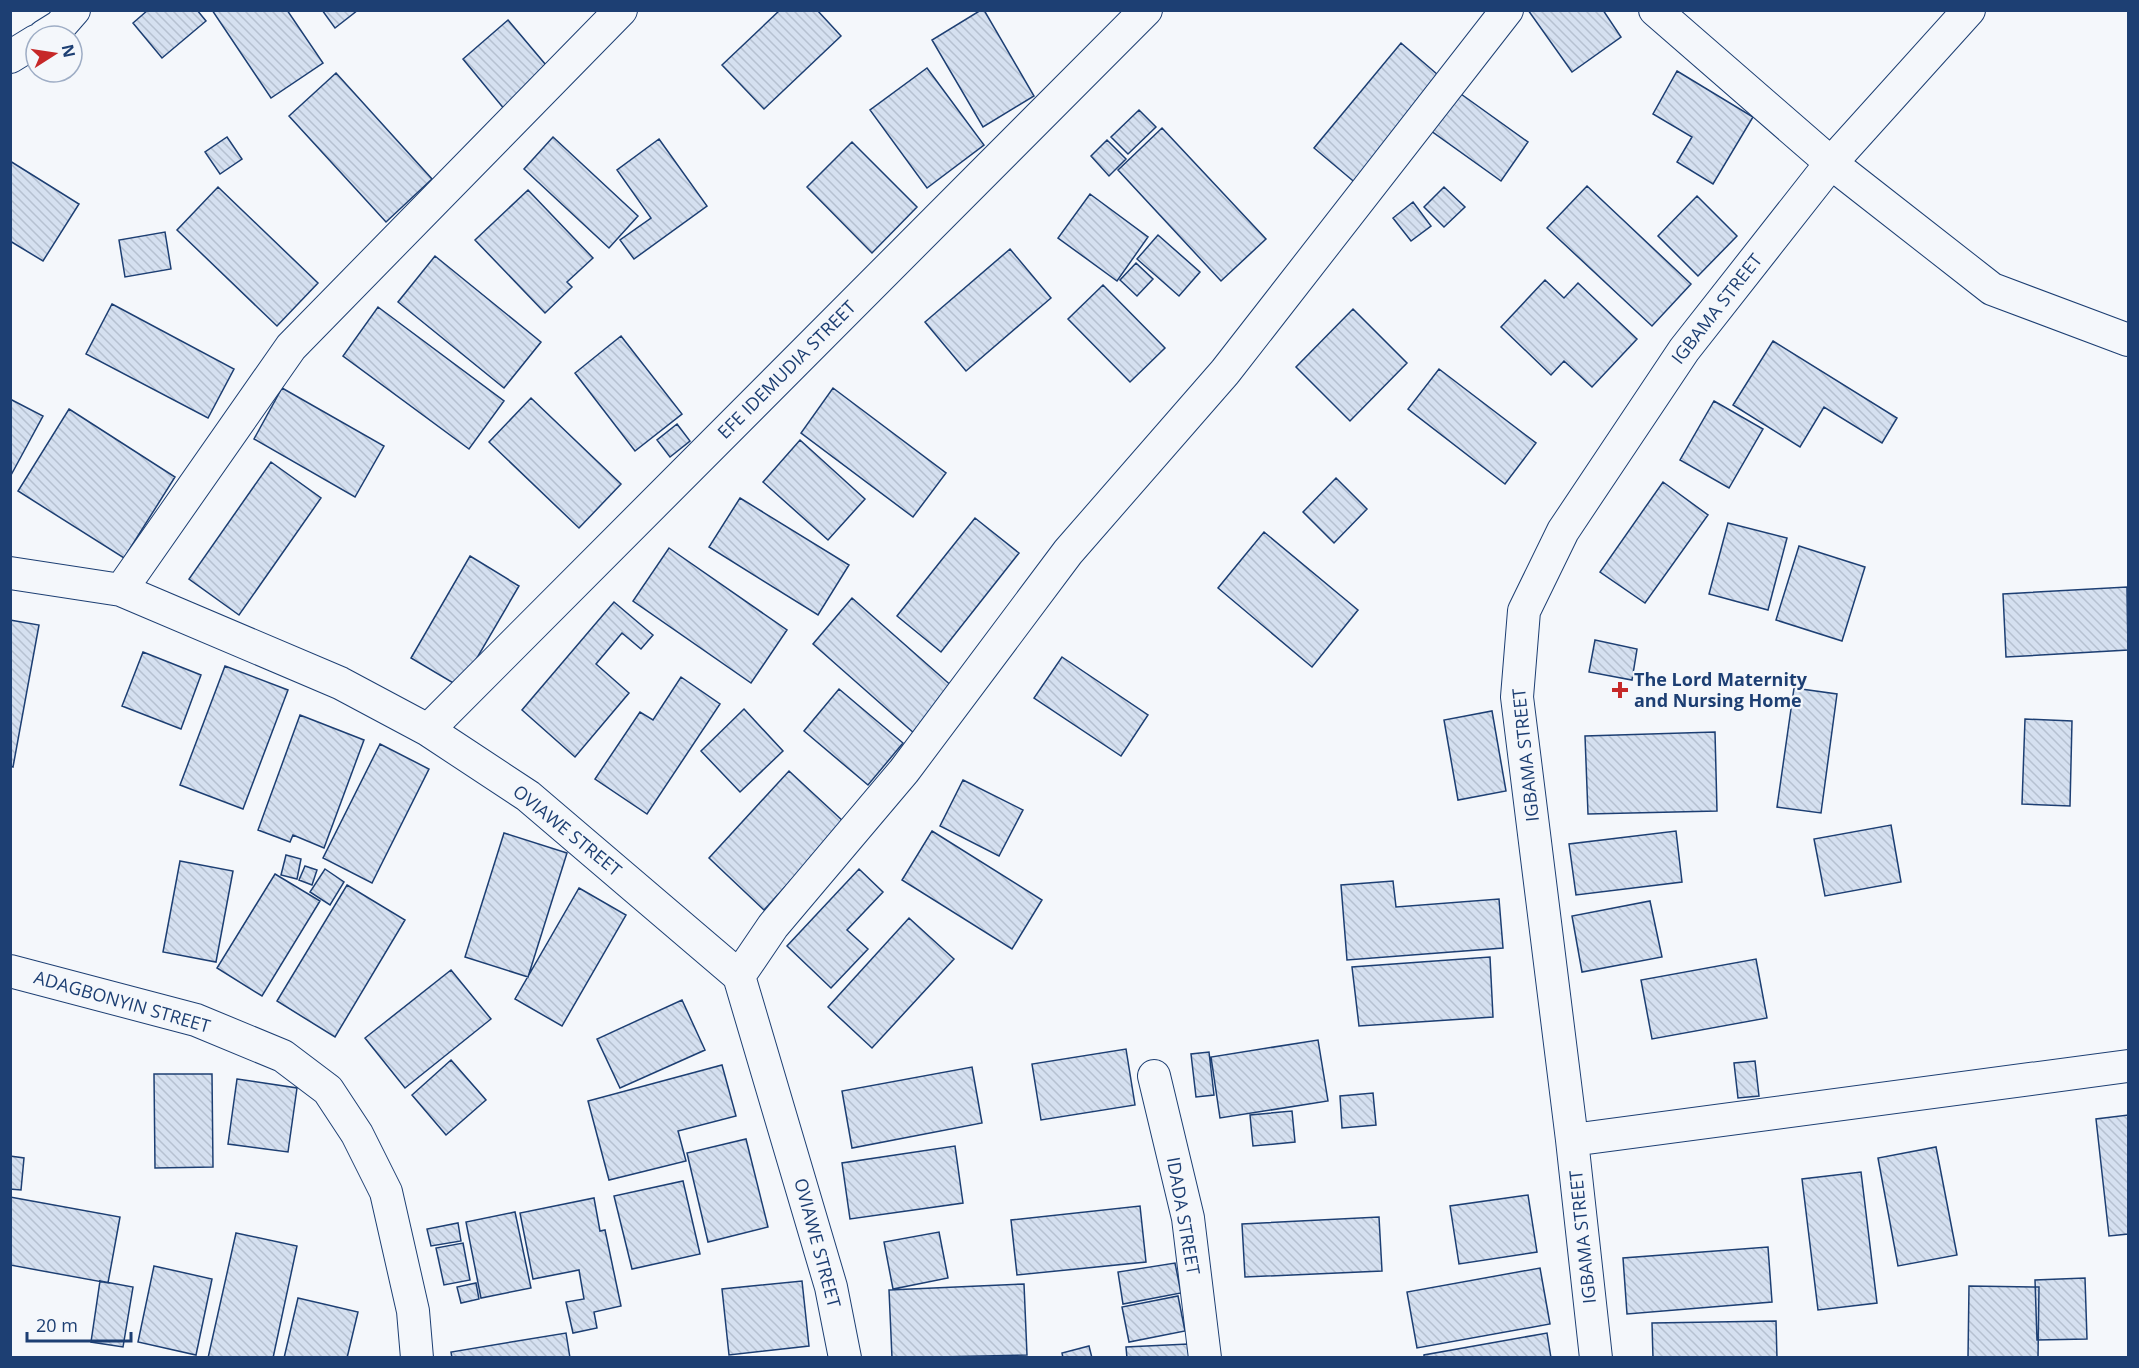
<svg xmlns="http://www.w3.org/2000/svg" width="2139" height="1368" viewBox="0 0 2139 1368" font-family="'Open Sans',sans-serif">
  <defs>
    <pattern id="building-back-hatch" width="6" height="6" patternUnits="userSpaceOnUse" patternTransform="scale(1.5)"><rect width="6" height="6" fill="#d5e0f0"/><path d="M-1 5l2 2M0 0l6 6M5-1l2 2" fill="none" stroke="#b6c1d1"/></pattern>
  </defs>
  <rect width="100%" height="100%" fill="#f4f7fb"/>
  <!-- building -->
  <path fill="url(#building-back-hatch)" stroke="#1d3f73" stroke-width="1.5" d="M148,10H197L206,21L162,58L133,23Z
    M212,10H287L323,63L271,98Z
    M322,10H358L335,28Z
    M780,10H817L841,36L764,109L722,65Z
    M981,10H984L1034,96L983,127L932,40Z
    M1528,10H1603L1621,37L1572,72Z
    M508,20L551,71L505,110L463,59Z
    M1401,43L1445,81L1358,185L1314,148Z
    M927,68L984,145L927,188L870,110Z
    M1677,71L1753,117L1713,184L1677,162L1692,137L1653,114Z
    M336,73L432,179L386,222L289,116Z
    M1454,89L1528,142L1501,181L1427,128Z
    M1139,110L1156,127L1128,154L1111,137Z
    M1162,128L1266,239L1221,281L1118,170Z
    M227,137L242,159L220,174L205,152Z
    M553,137L638,216L609,248L524,169Z
    M659,139L707,206L634,259L620,240L651,218L617,170Z
    M1107,140L1126,159L1109,176L1091,156Z
    M852,142L917,207L872,253L807,187Z
    M10,161L79,204L43,261L10,241Z
    M1587,186L1691,284L1652,326L1547,228Z
    M218,187L318,283L277,326L177,230Z
    M1444,187L1465,207L1444,227L1424,207Z
    M528,190L593,258L567,282L572,287L545,313L475,240Z
    M1090,194L1148,237L1117,281L1058,238Z
    M1697,196L1737,236L1698,276L1658,236Z
    M1413,202L1431,226L1411,241L1393,218Z
    M165,232L171,269L125,277L119,240Z
    M1158,235L1200,272L1179,296L1137,259Z
    M1010,249L1051,298L966,371L925,322Z
    M435,256L541,342L504,388L398,302Z
    M1136,263L1153,279L1137,296L1120,280Z
    M1545,280L1564,298L1578,283L1637,339L1592,387L1564,361L1551,375L1501,327Z
    M1103,285L1165,348L1130,382L1068,319Z
    M112,304L234,369L208,418L86,354Z
    M378,307L504,401L469,449L343,356Z
    M1353,309L1407,363L1350,421L1296,367Z
    M621,336L682,414L635,451L575,373Z
    M1773,341L1897,418L1882,443L1824,407L1800,447L1733,405Z
    M1439,369L1536,443L1505,484L1408,409Z
    M282,388L384,446L355,497L254,439Z
    M833,388L946,473L913,517L801,433Z
    M531,398L621,484L579,528L489,442Z
    M10,399L43,416L10,477Z
    M1714,401L1763,429L1729,488L1680,460Z
    M69,409L175,477L124,558L18,491Z
    M677,424L690,441L670,457L657,440Z
    M800,440L865,499L828,540L763,482Z
    M271,462L321,498L239,615L189,579Z
    M1336,478L1367,509L1334,543L1303,512Z
    M1663,482L1708,515L1645,603L1600,572Z
    M740,498L849,565L818,615L709,547Z
    M975,518L1019,553L941,652L897,616Z
    M1728,523L1787,538L1768,610L1709,594Z
    M1264,532L1358,610L1312,667L1218,588Z
    M1799,546L1865,567L1842,641L1776,620Z
    M669,548L787,630L751,683L633,601Z
    M470,556L519,586L460,687L411,658Z
    M2127,587L2128,650L2006,657L2003,594Z
    M852,598L954,688L915,734L813,644Z
    M614,602L653,635L641,649L622,633L596,664L629,693L575,757L522,710Z
    M10,620L39,625L13,767L10,766Z
    M1595,640L1637,649L1632,680L1589,672Z
    M143,652L201,675L181,729L122,706Z
    M1062,657L1148,715L1121,756L1034,698Z
    M225,666L288,690L243,809L180,785Z
    M681,677L720,704L647,814L595,779L640,712L653,720Z
    M1794,688L1837,694L1821,813L1777,807Z
    M839,689L903,743L868,785L804,731Z
    M744,709L783,751L740,792L701,751Z
    M1492,711L1506,791L1458,800L1444,720Z
    M300,715L364,740L324,848L293,835L290,842L258,830Z
    M2025,719L2072,721L2070,806L2022,804Z
    M1715,732L1717,811L1588,814L1585,736Z
    M380,744L429,769L372,883L323,858Z
    M789,771L844,822L764,910L709,858Z
    M963,780L1023,810L999,856L940,826Z
    M1891,825L1901,882L1825,896L1814,839Z
    M932,831L1042,900L1012,949L902,880Z
    M1676,831L1682,882L1576,895L1569,844Z
    M504,833L567,853L528,977L465,957Z
    M286,855L301,859L297,879L281,875Z
    M180,861L233,871L216,962L163,952Z
    M305,866L317,870L312,885L299,880Z
    M325,869L344,882L330,905L310,892Z
    M859,869L883,892L847,930L868,949L831,988L787,946Z
    M275,874L320,901L262,996L217,968Z
    M1393,881L1396,907L1499,899L1503,948L1347,960L1341,885Z
    M347,885L405,920L335,1037L277,1001Z
    M579,888L626,915L562,1026L515,999Z
    M1650,901L1662,957L1582,972L1572,916Z
    M909,918L954,959L872,1048L828,1007Z
    M1490,957L1493,1017L1359,1026L1352,967Z
    M1756,959L1767,1018L1652,1039L1641,980Z
    M451,970L491,1019L405,1088L365,1038Z
    M682,1000L705,1050L620,1088L597,1039Z
    M1318,1040L1328,1101L1220,1118L1211,1057Z
    M1126,1049L1135,1105L1041,1120L1032,1064Z
    M1209,1052L1214,1095L1196,1097L1191,1054Z
    M451,1060L486,1100L446,1135L412,1095Z
    M1755,1061L1759,1096L1738,1098L1734,1063Z
    M722,1065L736,1116L678,1131L686,1161L609,1180L588,1101Z
    M972,1067L982,1123L852,1148L842,1091Z
    M154,1074H212L213,1167L155,1168Z
    M237,1079L297,1088L288,1152L228,1144Z
    M1373,1093L1376,1125L1342,1128L1340,1096Z
    M1292,1111L1295,1142L1253,1146L1250,1115Z
    M2128,1115V1234L2109,1236L2096,1119Z
    M746,1139L768,1227L708,1242L687,1153Z
    M955,1146L963,1203L850,1219L842,1163Z
    M1936,1147L1957,1255L1898,1266L1878,1158Z
    M10,1156L24,1158L21,1190L10,1189Z
    M1861,1172L1877,1303L1818,1310L1802,1179Z
    M683,1181L700,1254L632,1269L614,1196Z
    M1528,1195L1537,1252L1459,1264L1450,1206Z
    M10,1197L120,1217L108,1283L10,1265Z
    M594,1198L600,1231L605,1230L621,1306L594,1312L597,1328L573,1333L566,1302L584,1299L579,1270L533,1279L520,1213Z
    M1140,1206L1146,1262L1017,1275L1011,1220Z
    M515,1212L531,1288L481,1298L466,1222Z
    M1379,1217L1382,1271L1245,1277L1242,1224Z
    M458,1223L461,1241L431,1246L427,1229Z
    M939,1232L948,1278L893,1289L884,1242Z
    M236,1233L297,1246L273,1358H208Z
    M463,1243L470,1280L444,1285L436,1248Z
    M1768,1247L1772,1302L1627,1314L1623,1258Z
    M1175,1263L1181,1293L1123,1304L1118,1272Z
    M154,1266L212,1279L196,1355L138,1342Z
    M1540,1268L1550,1324L1417,1348L1407,1292Z
    M2085,1278L2087,1339L2037,1340L2035,1280Z
    M100,1281L133,1287L123,1347L91,1342Z
    M802,1281L809,1346L729,1355L722,1289Z
    M476,1283L479,1299L461,1303L457,1287Z
    M1024,1284L1027,1355L892,1358L889,1290Z
    M1969,1286L2039,1287L2038,1358H1968Z
    M1178,1296L1185,1331L1129,1342L1122,1307Z
    M298,1298L358,1312L347,1358H284Z
    M1776,1321L1777,1358H1653L1652,1323Z
    M566,1333L570,1358H452L451,1352Z
    M1547,1333L1551,1358H1424V1355Z
    M1188,1344L1189,1358H1127L1126,1347Z
    M1089,1346L1092,1358H1063L1062,1353Z"/>
  <g fill="none" stroke-linecap="round" stroke-linejoin="round">
    <!-- street casing -->
    <g stroke="#1d3f73" stroke-width="34">
      <path id="street" d="M1655,10L1831,163L1992,289L2128,340
        M44,36L60,26L74,10
        M10,57L36,41
        M10,573L121,590L340,683L428,730L528,796L739,976L831,1287L845,1358
        M121,590L291,347L621,10
        M428,730L1146,10
        M10,971L196,1020L283,1056L328,1090L357,1134L386,1192L413,1311L417,1358
        M739,976L773,926L904,771L1068,552L1225,372L1507,10
        M1154,1076L1188,1218L1205,1358
        M1572,1140L2128,1066
        M1596,1358L1572,1140L1517,697L1524,611L1563,531L1684,350L1831,163L1969,10"/>
    </g>
    <!-- street -->
    <use href="#street" stroke="#f4f7fb" stroke-width="32"/>
  </g>
  <!-- markers -->
  <path fill="#c62828" stroke="#f4f7fb" stroke-width="2" d="M1617 681h6v6h6v6h-6v6h-6v-6h-6v-6h6z"/>
  <g text-anchor="middle" stroke-width="4.5" stroke-linejoin="round" paint-order="stroke">
    <!-- street labels -->
    <g font-size="18" fill="#1d3f73" stroke="#f4f7fb">
      <text transform="translate(1717 309) rotate(-52)" y="6">IGBAMA STREET</text>
      <text transform="translate(787 370) rotate(-45)" y="6">EFE IDEMUDIA STREET</text>
      <text transform="translate(1526 755) rotate(-96)" y="6">IGBAMA STREET</text>
      <text transform="translate(567 831) rotate(39)" y="6">OVIAWE STREET</text>
      <text transform="translate(122 1002) rotate(16)" y="6">ADAGBONYIN STREET</text>
      <text transform="translate(1183 1216) rotate(80)" y="6">IDADA STREET</text>
      <text transform="translate(1583 1237) rotate(-96)" y="6">IGBAMA STREET</text>
      <text transform="translate(817 1243) rotate(75)" y="6">OVIAWE STREET</text>
    </g>
    <!-- poi labels -->
    <g font-size="18" font-weight="bold" fill="#1d3f73" stroke="#f4f7fb" text-anchor="start">
      <text x="1634" y="686">The Lord Maternity<tspan x="1634" dy="21">and Nursing Home</tspan></text>
    </g>
  </g>
  <!-- border -->
  <rect width="2139" height="1368" fill="none" stroke="#1d3f73" stroke-width="24"/>
  <!-- north arrow -->
  <g transform="translate(54 54) rotate(78)"><circle r="28" fill="#f4f7fb" stroke="#9eadc5" stroke-width="1.5"/>
  <path d="M0-4.5L10 22L0 15L-10 22Z" fill="#c62828"/>
  <text y="-9" font-size="16" font-weight="bold" text-anchor="middle" fill="#1d3f73">N</text>
  </g>
  <!-- scale -->
  <path d="M27 1332v9h104v-9" fill="none" stroke="#1d3f73" stroke-width="3"/>
  <text x="36" y="1332" font-size="18" fill="#1d3f73" stroke="#f4f7fb" stroke-width="4.5" paint-order="stroke">20 m</text>
</svg>
